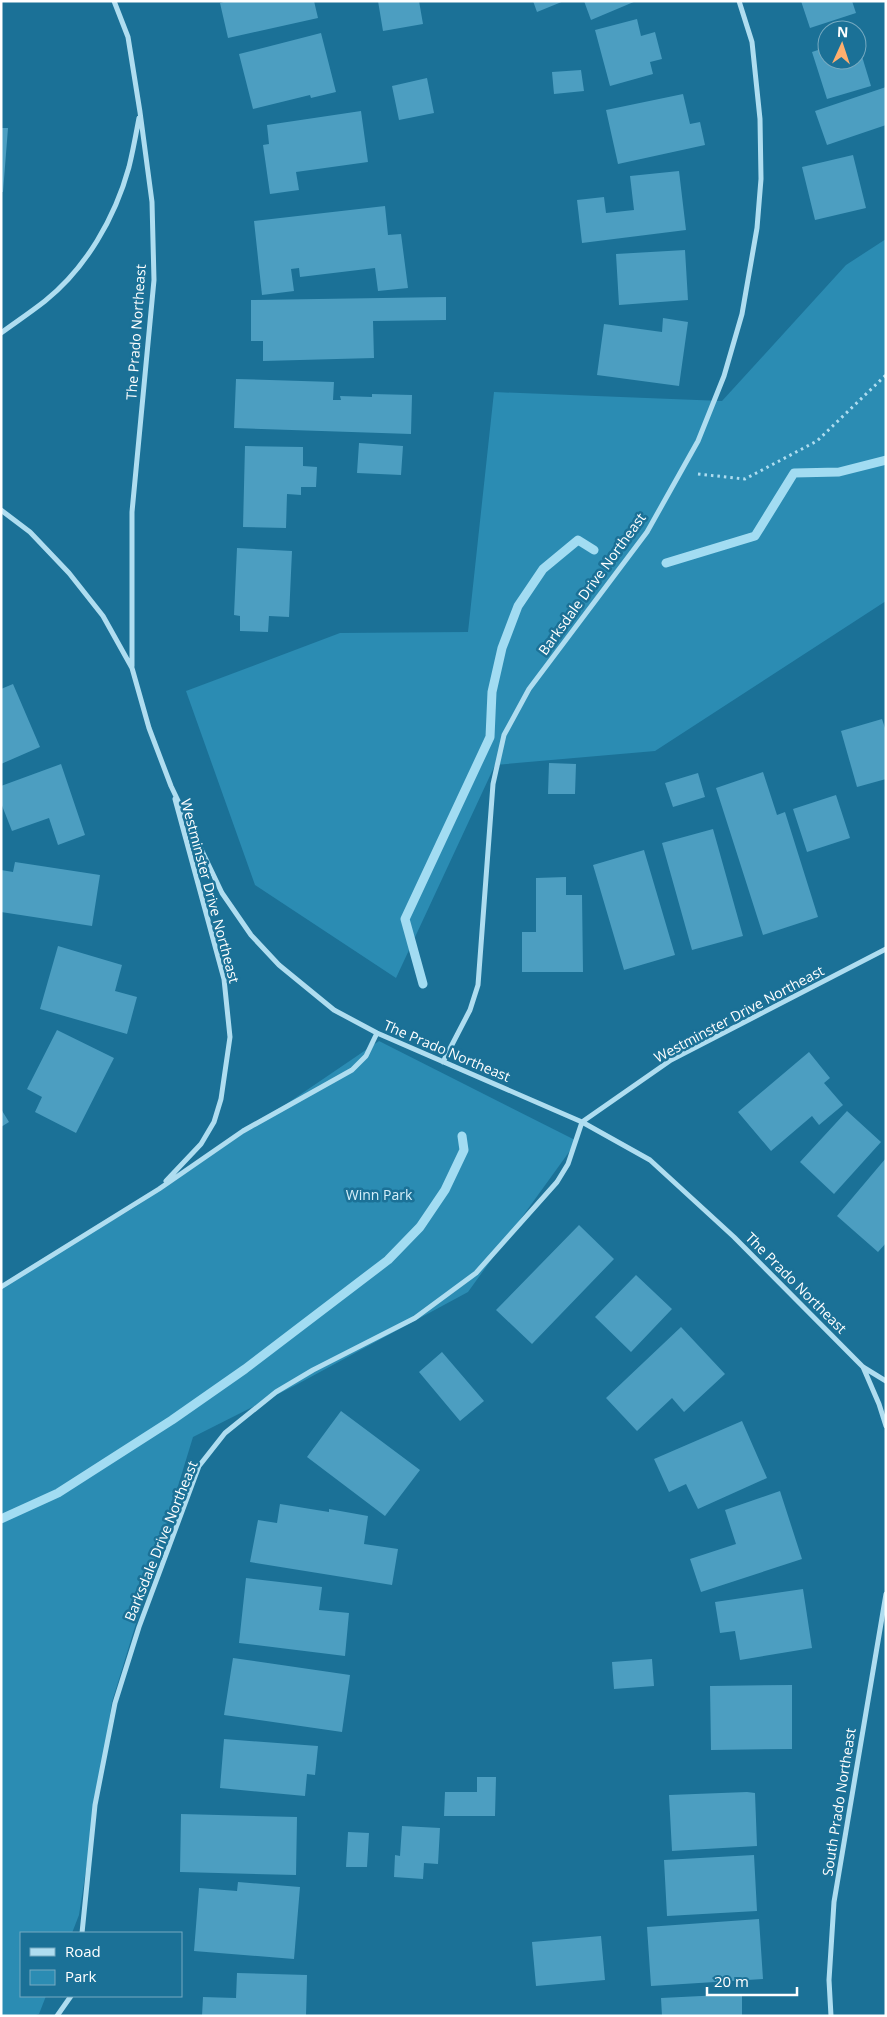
<svg xmlns="http://www.w3.org/2000/svg" width="887" height="2017" viewBox="0 0 887 2017" font-family="'Open Sans',sans-serif">
  <rect width="100%" height="100%" fill="#1b7197"/>
  <!-- green -->
  <path fill="#2b8cb3" d="M886,239V601L655,751L495,765L396,978L255,885L186,691L340,633L468,632L494,392L722,401L846,265Z
    M379,1041L577,1141L468,1292L294,1386L193,1437L112,1702L79,1915L72,1933H21V1996H46L39,2014L33,2016H1V1286L135,1207Z"/>
  <g fill="none" stroke-linecap="round" stroke-linejoin="round">
    <!-- stream -->
    <path stroke="#a2dcf2" stroke-width="9" d="M666,563L755,536L794,473L839,472L886,460
      M423,984L405,919L490,737L492,692L502,648L518,606L543,569L578,540L594,550
      M1,1519L58,1493L172,1420L245,1369L388,1260L420,1227L445,1190L464,1150L462,1136"/>
  </g>
  <!-- building -->
  <path fill="#4c9ec1" d="M227,1H314L318,18L228,38L220,3Z
    M378,1H419L423,24L383,31Z
    M533,1H564L537,12Z
    M584,1H636L591,20Z
    M801,1H852L856,13L810,28Z
    M637,19L641,36L655,32L662,59L650,62L653,74L610,86L595,30Z
    M321,33L336,92L311,98L310,95L253,109L239,54Z
    M857,40L871,86L827,99L812,52L827,47V60H857Z
    M581,70L584,91L554,94L552,72Z
    M427,78L434,113L399,120L392,86Z
    M886,87V125L827,145L815,111Z
    M683,94L690,124L700,122L705,145L618,164L606,110Z
    M361,111L368,162L296,172L299,190L270,194L263,145L269,144L267,125Z
    M1,128H8L3,192H1Z
    M853,155L866,208L815,220L802,167Z
    M679,171L686,230L582,243L577,200L604,197L606,213L634,210L630,176Z
    M385,206L388,235L401,234L408,288L378,291L375,268L300,277L299,268L291,269L294,291L262,295L254,221Z
    M685,250L688,300L619,305L616,254Z
    M446,297V320L373,321L374,358L263,361V341H251V300Z
    M663,318L688,322L679,386L597,375L604,324L662,332Z
    M236,379L334,382L333,400H341L340,396L372,397V394L412,395L411,434L234,428Z
    M359,443L403,446L401,475L357,473Z
    M245,446L303,447V466L317,467L316,487H301V495L287,494L286,528L243,527Z
    M237,548L292,551L289,617L269,616L268,632L240,631V616L234,615Z
    M13,684L40,747L1,764V689Z
    M882,719L886,731V779L857,787L841,731Z
    M549,763L576,764L575,794H548Z
    M61,764L85,835L58,845L49,818L12,831L1,803V786Z
    M763,772L777,815L785,812L818,917L763,935L716,788Z
    M698,773L705,797L673,807L665,783Z
    M836,795L850,838L807,852L793,809Z
    M713,829L743,936L692,950L662,843Z
    M644,850L675,955L624,970L593,865Z
    M15,862L100,875L92,926L1,912V870L13,872Z
    M566,877V895H582L583,972H522V932H536V878Z
    M58,946L122,965L115,991L137,997L127,1034L40,1009Z
    M57,1030L114,1058L76,1133L35,1112L42,1097L27,1089Z
    M809,1052L830,1078L824,1083L843,1105L819,1125L812,1116L771,1151L738,1112Z
    M1,1109L9,1122L1,1127Z
    M847,1111L881,1142L834,1194L800,1162Z
    M886,1158V1243L878,1252L837,1216Z
    M579,1225L614,1259L532,1344L496,1310Z
    M636,1275L672,1309L631,1352L595,1317Z
    M681,1327L725,1374L684,1412L672,1398L637,1431L606,1398Z
    M442,1352L484,1401L460,1421L419,1372Z
    M341,1411L420,1470L385,1516L307,1457Z
    M742,1421L767,1478L698,1509L686,1484L669,1492L654,1459Z
    M780,1491L802,1559L701,1592L690,1559L736,1544L725,1510Z
    M280,1504L329,1512V1509L368,1516L364,1544L398,1549L392,1585L250,1562L258,1520L277,1523Z
    M246,1578L322,1587L319,1610L349,1613L345,1656L239,1643Z
    M803,1589L812,1648L740,1660L735,1631L720,1633L715,1602Z
    M233,1658L350,1675L342,1732L224,1715Z
    M652,1659L654,1686L614,1689L612,1662Z
    M792,1685V1749L711,1750L710,1686Z
    M224,1739L318,1746L315,1775L307,1774L305,1796L220,1788Z
    M477,1777H496L495,1816H444L445,1792H477Z
    M747,1792L755,1793L757,1846L672,1851L669,1795Z
    M181,1814L297,1817L296,1875L180,1872Z
    M402,1826L440,1828L438,1864L424,1863L423,1879L394,1877L395,1855L400,1856Z
    M348,1832L369,1833L367,1867H346Z
    M754,1855L757,1911L667,1916L664,1860Z
    M238,1882L300,1887L294,1959L194,1951L199,1888L237,1891Z
    M759,1919L763,1979L651,1986L647,1927Z
    M601,1936L605,1980L536,1986L532,1942Z
    M237,1973L307,1975L306,2016H202L203,1997L236,1998Z
    M742,1994V2016H662L661,1998Z"/>
  <g fill="none" stroke-linecap="round" stroke-linejoin="round">
    <!-- path -->
    <path stroke="#afddf0" stroke-width="3" stroke-dasharray="2.5 4" stroke-linecap="butt" d="M698,474L745,479L817,441L886,375"/>
    <!-- minor -->
    <path stroke="#afddf0" stroke-width="5" d="M114,1L128,37L140,112L152,202L154,280L132,512V666
      M1,333C16,322 31,312 45,301C86,268 115,218 129,167C133,151 136,134 139,118
      M1,510L30,532L69,573L103,616L132,668L149,728L171,786L222,893L251,935L279,965L334,1010L377,1033L582,1122L650,1160L734,1237L863,1367L886,1381
      M443,1062L470,1010L478,985L493,784L504,735L529,689L647,532L698,441L724,376L742,314L757,228L761,179L760,119L752,42L739,1
      M166,1181L201,1144L214,1122L221,1099L230,1037L224,979L175,799
      M1,1287L159,1189L243,1131L352,1070L366,1056L377,1033
      M863,1367L879,1404L886,1426
      M82,1933L95,1805L115,1703L139,1627L199,1466L225,1433L276,1392L313,1370L415,1318L476,1273L557,1182L568,1164L582,1122L671,1060L886,949
      M57,2016L71,1996
      M831,2016L829,1980L834,1902L886,1594"/>
  </g>
  <g text-anchor="middle" stroke-width="5" stroke-linejoin="round" paint-order="stroke">
    <!-- street labels -->
    <g font-size="14" fill="#fff" stroke="#1b7197">
      <text transform="translate(136 332) rotate(-86)" y="5">The Prado Northeast</text>
      <text transform="translate(592 584) rotate(-54)" y="5">Barksdale Drive Northeast</text>
      <text transform="translate(210 891) rotate(75)" y="5">Westminster Drive Northeast</text>
      <text transform="translate(739 1014) rotate(-28)" y="5">Westminster Drive Northeast</text>
      <text transform="translate(447 1051) rotate(23)" y="5">The Prado Northeast</text>
      <text transform="translate(796 1283) rotate(45)" y="5">The Prado Northeast</text>
      <text transform="translate(161 1541) rotate(-68)" y="5">Barksdale Drive Northeast</text>
      <text transform="translate(839 1802) rotate(-81)" y="5">South Prado Northeast</text>
    </g>
    <!-- park labels -->
    <g font-size="14" fill="#d6f0fb" stroke="#1b7197">
      <text x="379" y="1200">Winn Park</text>
    </g>
  </g>
  <!-- border -->
  <rect width="887" height="2017" fill="none" stroke="#ffffff" stroke-width="5"/>
  <!-- legend -->
  <rect x="20" y="1932" width="162" height="65" fill="#1b7197" stroke="#76aac1"/>
  <rect x="30" y="1948" width="25" height="8" fill="#afddf0" stroke="#76aac1"/>
  <text x="65" y="1957" font-size="15" fill="#ffffff">Road</text>
  <rect x="30" y="1970" width="25" height="15" fill="#2b8cb3" stroke="#76aac1"/>
  <text x="65" y="1982" font-size="15" fill="#ffffff">Park</text>
  <!-- north arrow -->
  <g transform="translate(842 45) rotate(3)"><circle r="24" fill="#1b7197" stroke="#76aac1"/>
  <path d="M0-4L9 19L0 12L-9 19Z" fill="#ffaf6e"/>
  <text y="-8" font-size="14" font-weight="bold" text-anchor="middle" fill="#ffffff">N</text>
  </g>
  <!-- scale -->
  <path d="M707 1987v8h90v-8" fill="none" stroke="#ffffff" stroke-width="2.5"/>
  <text x="714" y="1987" font-size="15" fill="#ffffff" stroke="#1b7197" stroke-width="4" paint-order="stroke">20 m</text>
</svg>
